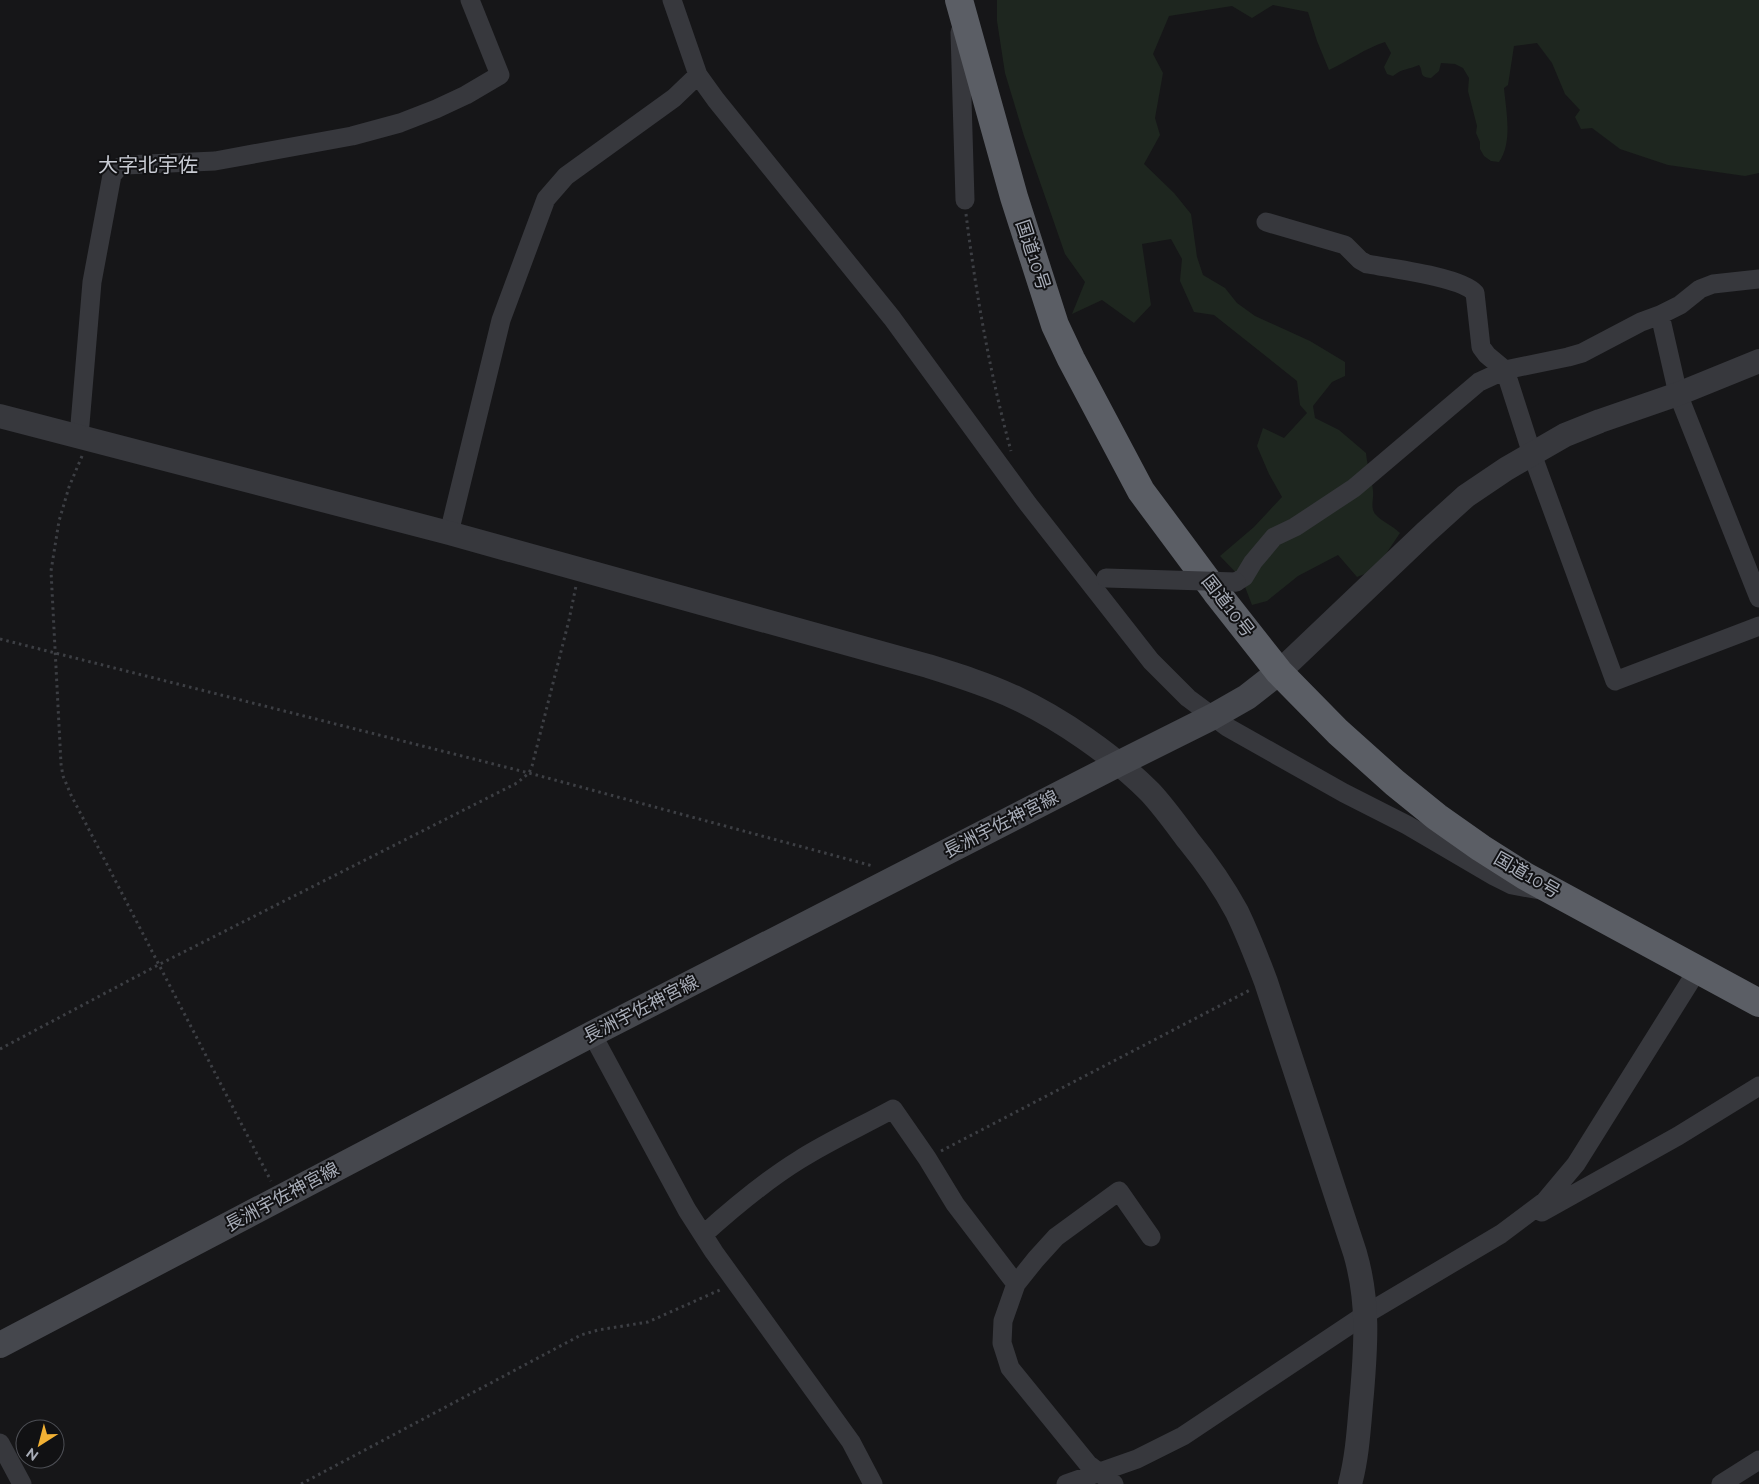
<svg xmlns="http://www.w3.org/2000/svg" width="1759" height="1484" viewBox="0 0 1759 1484" font-family="Raleway,'Noto Sans JP',sans-serif">
  <rect width="100%" height="100%" fill="#161618"/>
  <!-- green -->
  <path fill="#1e261f" d="M997,0H1759V173L1745,176L1668,165L1620,149L1592,128L1581,129L1575,117L1580,110L1565,94L1552,63L1537,43L1514,46L1508,85L1504,88C1506,111 1513,142 1499,162L1491,161L1484,156L1480,149V142L1476,133L1477,126L1468,91L1469,78L1463,68L1455,64L1441,63L1439,71L1431,78C1418,77 1424,72 1419,65C1408,70 1403,68 1393,76L1387,74L1384,67L1391,53L1385,42C1366,48 1348,61 1329,70L1317,41L1308,12L1273,5L1252,18L1232,6L1169,16L1153,54L1163,73L1155,118L1160,135L1144,164L1174,193L1191,214L1197,257L1203,275L1225,288L1237,303L1255,316L1310,341L1345,362V376L1332,382L1313,406L1315,418L1339,430L1366,453C1367,466 1372,479 1373,491C1374,500 1370,506 1375,514C1381,521 1393,526 1400,533L1375,570L1357,577L1338,555L1298,576L1267,601L1252,605L1242,579L1220,556L1254,527L1282,497L1269,474L1257,446L1263,428L1284,438L1307,413L1300,405L1297,381L1214,315L1194,312L1180,281L1182,259L1171,239L1142,244L1151,305L1134,323L1102,300L1072,314L1085,282L1065,254L1024,136L1005,73L997,21Z"/>
  <g fill="none" stroke-linecap="round" stroke-linejoin="round">
    <!-- path -->
    <path stroke="#3d3f44" stroke-width="3" stroke-dasharray="2.5 4" stroke-linecap="butt" d="M966,214C976,294 990,374 1011,451
      M82,456L69,487L59,521L51,571L61,764L63,776L71,795L271,1181
      M0,639L529,773L873,866
      M0,1049L160,964L517,783L529,773L532,766L569,620L576,586
      M941,1151L1250,990
      M301,1484L581,1335L598,1330L648,1322L722,1289"/>
    <!-- minor -->
    <path stroke="#37383d" stroke-width="19" d="M672,0L698,75L716,100L892,318L1028,504L1151,661L1188,698L1227,727L1344,793L1407,825L1494,876L1512,885L1540,890
      M960,32L965,200
      M1266,222L1345,245L1360,260L1367,264C1390,268 1462,277 1475,293L1481,347L1487,355L1505,370L1532,454L1615,681L1759,626
      M1660,315L1680,305L1700,289L1713,284L1759,279
      M79,436L92,282L112,175L118,168L125,165L215,161L352,136L400,123L436,109L466,95L500,75L470,0
      M449,533L501,320L546,199L566,176L674,98L698,75
      M1236,582L1244,577L1253,562L1274,537L1295,527L1354,488L1479,382L1505,370L1568,357L1582,353L1641,322L1660,315L1678,394L1759,598
      M592,1034L687,1210L714,1252L851,1442L873,1484
      M1542,1212L1678,1136L1759,1086
      M703,1235C733,1208 765,1181 799,1160C829,1141 862,1126 893,1109L927,1158L955,1204L1016,1284
      M0,1443L22,1484
      M1066,1484L1137,1459L1183,1436L1366,1314L1501,1234L1545,1201L1576,1164L1698,969
      M1114,1484L1088,1464L1010,1368L1002,1343L1003,1321L1016,1284L1036,1259L1056,1237L1119,1191L1151,1237
      M1721,1484L1759,1460"/>
    <!-- tertiary -->
    <path stroke="#37383d" stroke-width="24" d="M0,416L449,533L928,666C957,675 986,684 1014,697C1061,719 1113,755 1150,792C1164,807 1176,824 1188,840C1206,862 1223,886 1237,912C1248,935 1257,958 1266,982L1355,1253C1369,1301 1366,1345 1362,1393C1359,1424 1358,1454 1350,1484
      M1279,672L1425,533L1466,496L1506,469L1565,435L1600,421L1678,394L1759,361"/>
    <!-- secondary -->
    <path stroke="#45474d" stroke-width="26" d="M0,1345L592,1034L1118,764L1212,717L1247,697L1279,672"/>
    <!-- trunk -->
    <path stroke="#5b5e65" stroke-width="28" d="M959,0L1014,197L1055,325L1071,359L1141,491L1216,592L1279,672L1338,732L1395,783L1437,817L1481,848L1525,876L1759,1003"/>
    <!-- minor-bridge -->
    <path stroke="#37383d" stroke-width="19" d="M1106,578L1236,582"/>
  </g>
  <g text-anchor="middle" stroke-width="4" stroke-linejoin="round" paint-order="stroke">
    <!-- street labels -->
    <g font-size="18" fill="#a8adb8" stroke="#111113">
      <text transform="translate(1033 255) rotate(72)" y="6">国道10号</text>
      <text transform="translate(1228 606) rotate(52)" y="6">国道10号</text>
      <text transform="translate(1001 824) rotate(-27)" y="6">長洲宇佐神宮線</text>
      <text transform="translate(1527 875) rotate(30)" y="6">国道10号</text>
      <text transform="translate(641 1009) rotate(-27)" y="6">長洲宇佐神宮線</text>
      <text transform="translate(282 1197) rotate(-28)" y="6">長洲宇佐神宮線</text>
    </g>
    <!-- quarter labels -->
    <g font-size="20" fill="#c9ccd4" stroke="#111113">
      <text x="148" y="172">大字北宇佐</text>
    </g>
  </g>
  <!-- north arrow -->
  <g transform="translate(40 1444) rotate(216)"><circle r="24" fill="#111113" stroke="#4d4f55"/>
  <path d="M0-4L9 19L0 12L-9 19Z" fill="#f2b134"/>
  <text y="-8" font-size="14" font-weight="bold" text-anchor="middle" fill="#a8adb8">N</text>
  </g>
</svg>
